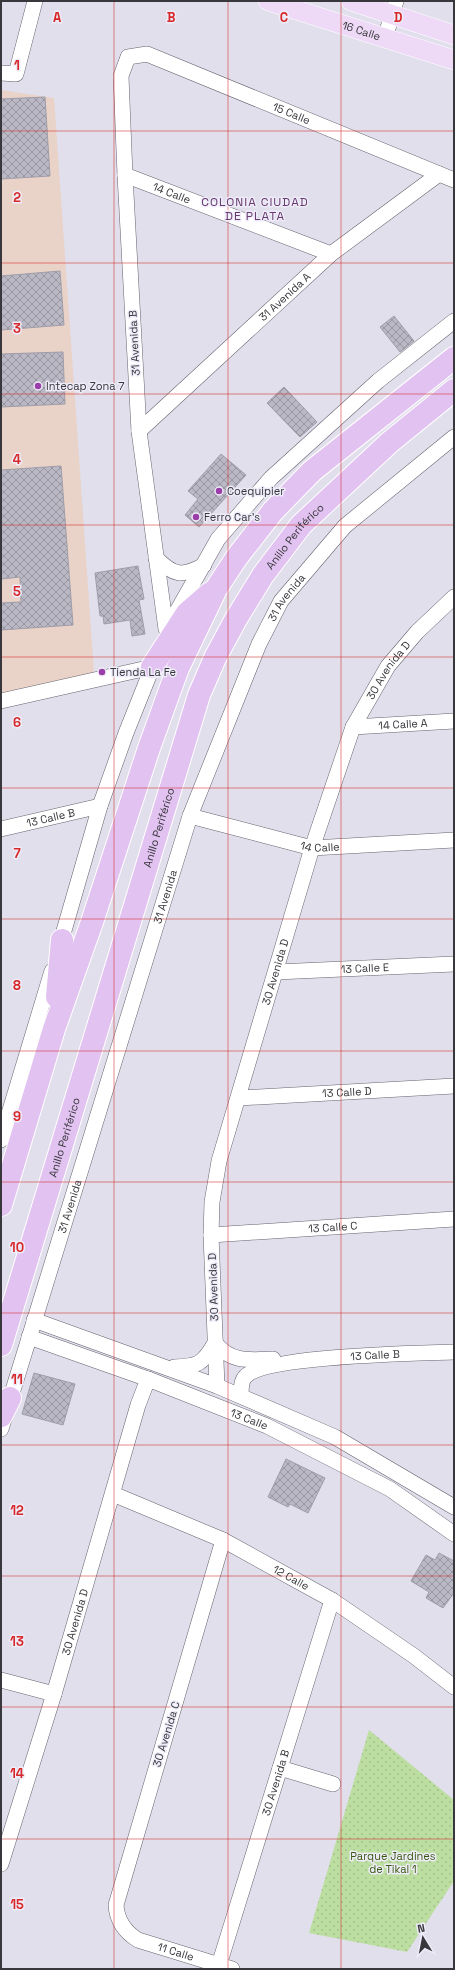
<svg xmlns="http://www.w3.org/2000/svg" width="455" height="1970" viewBox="0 0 455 1970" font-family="'Space Grotesk',sans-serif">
  <defs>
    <pattern id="park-dots" width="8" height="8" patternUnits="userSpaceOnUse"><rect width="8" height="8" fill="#bddea1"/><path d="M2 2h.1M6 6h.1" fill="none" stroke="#a3bf8c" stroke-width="1.8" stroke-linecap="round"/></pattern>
    <pattern id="building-cross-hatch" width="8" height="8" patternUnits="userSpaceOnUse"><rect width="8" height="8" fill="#bab8c4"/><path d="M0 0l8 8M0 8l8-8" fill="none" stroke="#9896a0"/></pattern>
  </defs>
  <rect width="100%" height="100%" fill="#e1dfec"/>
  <!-- education -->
  <path fill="#e9d2c7" d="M1,90L54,98L94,673L1,693Z"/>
  <!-- park -->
  <path fill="url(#park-dots)" d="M369,1730L454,1800V1881L407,1952L309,1933Z"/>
  <!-- building -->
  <path fill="url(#building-cross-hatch)" stroke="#9f9da9" d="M45,97L50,176L1,179V99Z
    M60,271L64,325L1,330V276Z
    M394,316L414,341L400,352L380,327Z
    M63,352L65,404L1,407V354Z
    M284,387L317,422L300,437L267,403Z
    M221,454L246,475L199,527L185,515L198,499L188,491Z
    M61,466L73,625L1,630V603L21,602L20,577L1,579V470Z
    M138,566L144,599L139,600L145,634L132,636L130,620L104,624L103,616H100L95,573Z
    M34,1373L75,1384L63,1425L22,1414Z
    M286,1459L325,1478L308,1513L290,1504L288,1507L268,1497Z
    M439,1553L454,1561V1593L443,1608L426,1598L429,1592L411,1581L426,1555L435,1560Z"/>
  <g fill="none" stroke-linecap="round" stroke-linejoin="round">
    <!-- minor casing -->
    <g stroke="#65636e" stroke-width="16">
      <g id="minor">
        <path d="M385,38L396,1"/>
        <path d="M1,73L16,74L35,1"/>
        <path id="s1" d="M125,175L331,254"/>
        <path id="s2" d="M139,431L331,254L439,174"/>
        <path d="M156,558C174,576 182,577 204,565"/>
        <path d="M172,620L218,539L271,478L378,381L454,321"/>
        <path id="s3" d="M166,629L139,431L125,175L121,76L128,57L147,54L454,180"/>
        <path d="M1,701L152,667"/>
        <path id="s4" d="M353,727L454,721"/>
        <path id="s5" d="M190,816L312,848L454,840"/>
        <path id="s6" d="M1,829L100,806"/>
        <path d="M59,948L100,806L126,733L156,658"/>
        <path id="s7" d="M276,972L454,964"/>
        <path id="s8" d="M239,1098L454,1086"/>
        <path d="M1,1140L52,971"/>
        <path id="s9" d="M211,1235L454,1219"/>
        <path d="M34,1320L217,1386L335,1437L454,1507"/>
        <path id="s10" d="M29,1337L148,1379L267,1426L390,1489L454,1534"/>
        <path d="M174,1367C198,1366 202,1365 215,1343C231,1363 250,1360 273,1359"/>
        <path id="s11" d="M217,1386L211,1235L212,1202L219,1161L312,848L353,727L388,666L417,632L454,597"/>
        <path id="s12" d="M241,1396C241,1390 241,1380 246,1376C265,1356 419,1353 454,1352"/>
        <path id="s13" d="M1,1429L190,816L259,644L281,601L345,526L454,437"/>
        <path id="s14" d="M113,1494L223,1540L332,1600L414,1656L454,1687"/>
        <path id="s15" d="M223,1540L116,1905C117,1921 125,1932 138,1940L232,1969"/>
        <path d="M1,1680L54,1694"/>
        <path d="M280,1768L333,1784"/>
        <path id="s16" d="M1,1864L54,1694L138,1405L148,1379"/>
        <path id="s17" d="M219,1965L332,1600"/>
      </g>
    </g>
    <!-- major casing -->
    <g stroke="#fff" stroke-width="20">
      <g id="major">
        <path id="s18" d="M268,1L454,60"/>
        <path d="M351,1L454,35"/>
      </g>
    </g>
    <!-- highway casing -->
    <g stroke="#fff" stroke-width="24">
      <g id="highway">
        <path d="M152,667L187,613L210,593"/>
        <path d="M57,997L62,940"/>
        <path d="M1,1205L54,1029L92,922L149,748L178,668L216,589L237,557L273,511L312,471L454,358"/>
        <path id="s19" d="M1,1345L199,695L215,658L236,619L263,575L301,525L390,442L454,390"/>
        <path d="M1,1416L10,1398"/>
      </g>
    </g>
    <!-- minor -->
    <use href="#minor" stroke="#fff" stroke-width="15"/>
    <!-- major -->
    <use href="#major" stroke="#eedaf6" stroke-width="19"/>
    <!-- highway -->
    <use href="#highway" stroke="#e2c2f0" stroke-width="22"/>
  </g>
  <!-- grid -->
  <path fill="none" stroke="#d62828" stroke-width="1" stroke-opacity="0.55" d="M114,1V1969M228,1V1969M341,1V1969M1,131H454M1,263H454M1,394H454M1,525H454M1,657H454M1,788H454M1,919H454M1,1051H454M1,1182H454M1,1313H454M1,1445H454M1,1576H454M1,1707H454M1,1839H454"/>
  <!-- markers -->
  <g fill="#9a3fa9" stroke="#efecf9" stroke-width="1.5">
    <circle cx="38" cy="386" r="4"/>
    <circle cx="219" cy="491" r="4"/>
    <circle cx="196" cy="517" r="4"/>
    <circle cx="102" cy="672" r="4"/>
  </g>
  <g text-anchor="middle" stroke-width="3" stroke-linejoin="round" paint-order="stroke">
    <!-- street labels -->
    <g font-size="11" fill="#37373c" stroke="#efecf9">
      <text dy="4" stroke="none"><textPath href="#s18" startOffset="98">16 Calle</textPath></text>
      <text dy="4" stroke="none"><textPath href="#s3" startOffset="751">15 Calle</textPath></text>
      <text dy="4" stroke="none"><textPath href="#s1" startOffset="50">14 Calle</textPath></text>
      <text dy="4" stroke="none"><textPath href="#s2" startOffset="198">31 Avenida A</textPath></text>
      <text transform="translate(134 343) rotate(-93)" y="4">31 Avenida B</text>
      <text dy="4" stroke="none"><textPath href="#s19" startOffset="866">Anillo Periférico</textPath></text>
      <text dy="4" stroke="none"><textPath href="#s13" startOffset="881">31 Avenida</textPath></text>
      <text dy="4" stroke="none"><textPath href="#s11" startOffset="747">30 Avenida D</textPath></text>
      <text dy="4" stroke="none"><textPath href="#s4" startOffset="50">14 Calle A</textPath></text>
      <text dy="4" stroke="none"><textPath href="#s6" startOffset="51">13 Calle B</textPath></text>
      <text dy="4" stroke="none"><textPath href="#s19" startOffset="541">Anillo Periférico</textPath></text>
      <text dy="4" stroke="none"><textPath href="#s5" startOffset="134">14 Calle</textPath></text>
      <text dy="4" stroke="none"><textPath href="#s13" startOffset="557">31 Avenida</textPath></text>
      <text dy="4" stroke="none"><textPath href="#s7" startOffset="89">13 Calle E</textPath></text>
      <text dy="4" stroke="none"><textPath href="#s11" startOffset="423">30 Avenida D</textPath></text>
      <text dy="4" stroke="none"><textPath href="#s8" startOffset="108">13 Calle D</textPath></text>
      <text dy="4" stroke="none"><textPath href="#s19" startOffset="217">Anillo Periférico</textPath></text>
      <text dy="4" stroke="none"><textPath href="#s13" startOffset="233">31 Avenida</textPath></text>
      <text dy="4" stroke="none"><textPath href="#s9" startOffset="122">13 Calle C</textPath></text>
      <text transform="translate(213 1287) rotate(-92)" y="4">30 Avenida D</text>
      <text dy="4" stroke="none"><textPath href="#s12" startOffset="153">13 Calle B</textPath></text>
      <text dy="4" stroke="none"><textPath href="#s10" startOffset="235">13 Calle</textPath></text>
      <text dy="4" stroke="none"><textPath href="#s14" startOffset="197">12 Calle</textPath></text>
      <text dy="4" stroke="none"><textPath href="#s16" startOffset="253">30 Avenida D</textPath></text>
      <text transform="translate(166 1734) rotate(-73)" y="4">30 Avenida C</text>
      <text dy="4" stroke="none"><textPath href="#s17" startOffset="191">30 Avenida B</textPath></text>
      <text dy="4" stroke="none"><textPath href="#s15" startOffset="463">11 Calle</textPath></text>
    </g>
    <!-- poi labels -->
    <g font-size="11" fill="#37373c" stroke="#efecf9" text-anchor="start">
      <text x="46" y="390">Intecap Zona 7</text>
      <text x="227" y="495">Coequipier</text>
      <text x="204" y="521">Ferro Car's</text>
      <text x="110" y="676">Tienda La Fe</text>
    </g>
    <!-- park labels -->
    <g font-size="11" fill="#395912" stroke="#efecf9">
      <text x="393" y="1860">Parque Jardines<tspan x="393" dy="13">de Tikal 1</tspan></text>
    </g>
    <!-- neighbourhood labels -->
    <g font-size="12" letter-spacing="1" fill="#67396e" stroke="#efecf9">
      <text x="255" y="206">COLONIA CIUDAD<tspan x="255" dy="14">DE PLATA</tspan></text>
    </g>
  </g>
  <g font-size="13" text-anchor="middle" font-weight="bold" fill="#d62828" stroke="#efecf9" stroke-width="3" stroke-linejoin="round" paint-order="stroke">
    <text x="57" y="22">A</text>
    <text x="171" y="22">B</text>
    <text x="284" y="22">C</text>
    <text x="398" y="22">D</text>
    <text x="17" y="70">1</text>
    <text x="17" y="202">2</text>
    <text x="17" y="333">3</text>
    <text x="17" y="464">4</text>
    <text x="17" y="596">5</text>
    <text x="17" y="727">6</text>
    <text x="17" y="858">7</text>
    <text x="17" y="990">8</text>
    <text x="17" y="1121">9</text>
    <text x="17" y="1252">10</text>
    <text x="17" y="1384">11</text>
    <text x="17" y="1515">12</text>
    <text x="17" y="1646">13</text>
    <text x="17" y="1778">14</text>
    <text x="17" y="1909">15</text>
  </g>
  <!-- border -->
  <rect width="455" height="1970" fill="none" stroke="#37373c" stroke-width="4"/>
  <!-- north arrow -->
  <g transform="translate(423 1938) rotate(350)" stroke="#efecf9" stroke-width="3" paint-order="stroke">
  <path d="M0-3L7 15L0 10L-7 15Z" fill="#37373c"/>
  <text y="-6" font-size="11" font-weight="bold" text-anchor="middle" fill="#37373c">N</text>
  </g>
</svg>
